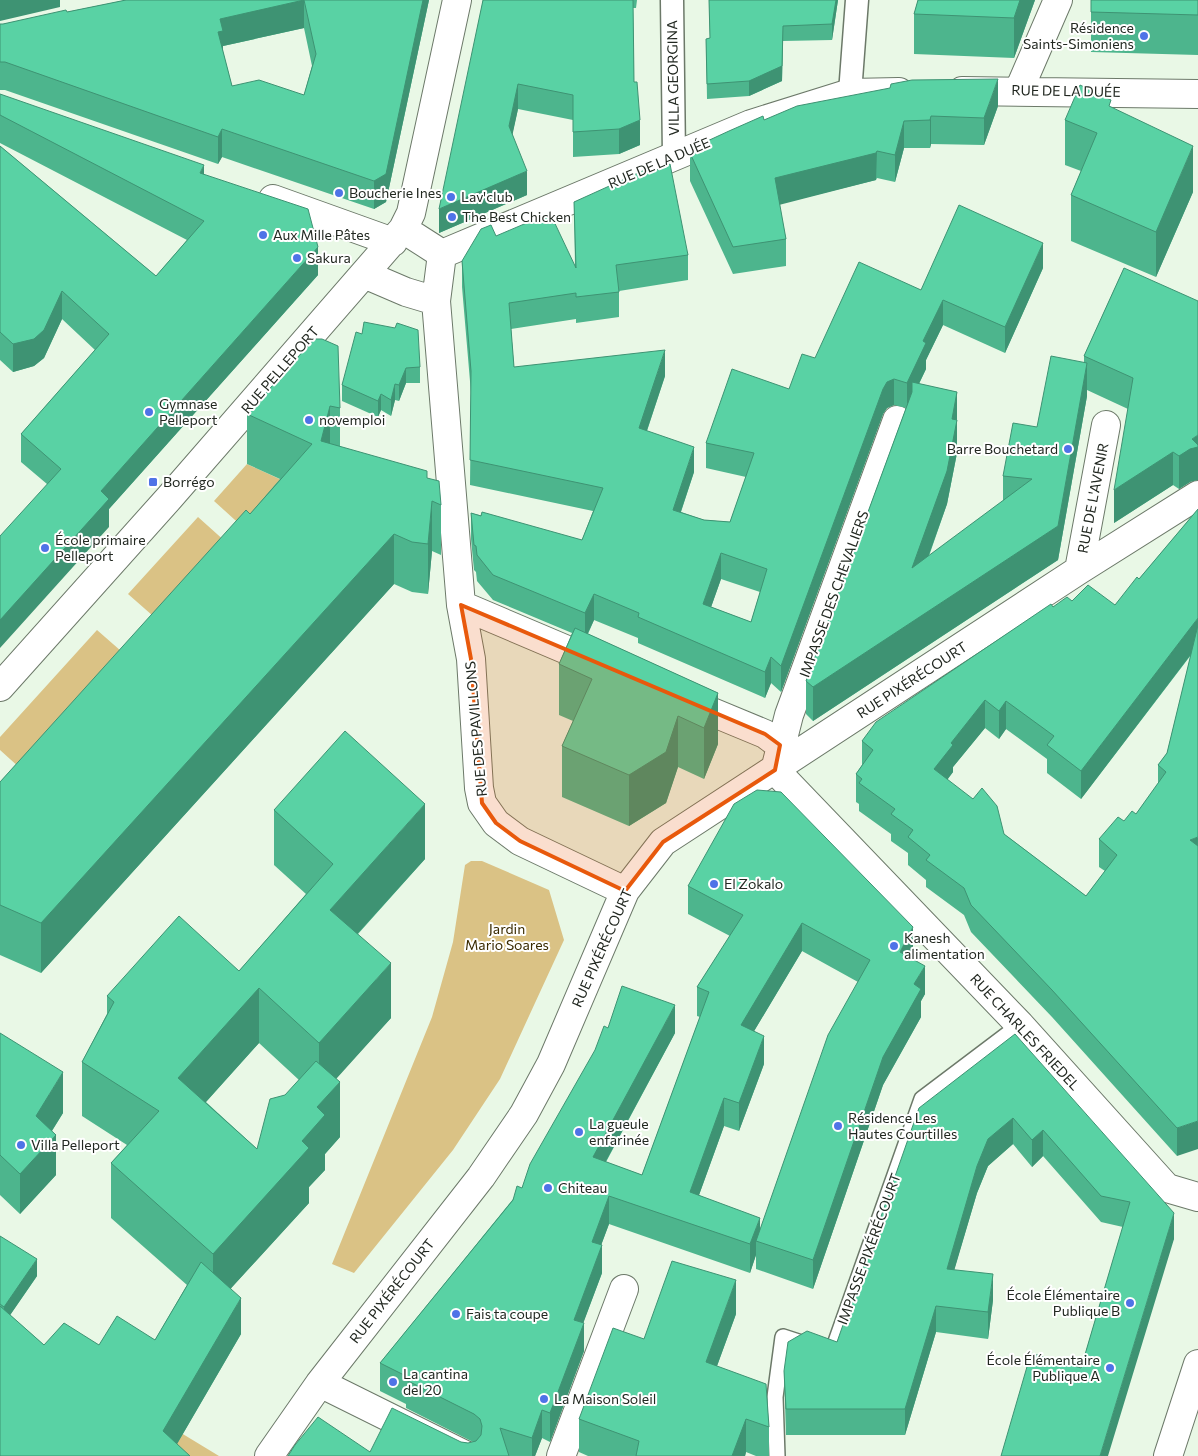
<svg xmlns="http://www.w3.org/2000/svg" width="1198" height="1456" viewBox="0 0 1198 1456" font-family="Commissioner,sans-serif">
  <rect width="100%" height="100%" fill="#e9f8e6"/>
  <!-- green -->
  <path fill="#dac285" d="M247,464L312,494L265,547L214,501Z
    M198,517L246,560L177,637L128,594Z
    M97,630L145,672L41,787L0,750V737Z
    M471,861H482L549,890L564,940L500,1079L453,1150L354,1273L332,1264L432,1017L453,942L465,865Z
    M163,1422L219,1456H177Z"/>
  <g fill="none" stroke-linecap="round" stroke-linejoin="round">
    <!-- service casing -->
    <g stroke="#6c7969" stroke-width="18">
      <path id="service" d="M777,1456L775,1397L783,1337L832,1353L922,1099L1020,1025"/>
    </g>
    <!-- pedestrian casing -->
    <g stroke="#6c7969" stroke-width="25">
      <path id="pedestrian" d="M672,0L674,156
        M850,93L857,0"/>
    </g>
    <!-- minor casing -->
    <g stroke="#6c7969" stroke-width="30">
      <path id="minor" d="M1019,90L1058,0
        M962,91L1198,94
        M273,199L393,242
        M403,229L442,254L751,124L850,93L899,92
        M442,254L436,301L461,605L471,659L479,788L482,803L496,823L520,841L625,891
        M364,274L406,292L436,301
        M1079,570L1106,425
        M461,605L600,664
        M0,687L170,497L403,229L411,213L457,0
        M683,700L765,734L780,745
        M775,770L1020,1025L1167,1188L1198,1197
        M775,770L789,715L897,420
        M320,1383L467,1456
        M269,1456L320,1383L481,1177L524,1114L551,1064L625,891L663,842L1079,570L1198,495
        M561,1456L624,1289
        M1168,1456L1198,1364"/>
    </g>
    <!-- service -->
    <use href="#service" stroke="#fff" stroke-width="15"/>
    <!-- pedestrian -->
    <use href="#pedestrian" stroke="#fff" stroke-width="22"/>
    <!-- minor -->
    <use href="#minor" stroke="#fff" stroke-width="28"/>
  </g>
  <!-- wall -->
  <path fill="#4db58d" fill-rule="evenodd" d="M126,0H429L386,202L374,209L222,157L218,164L5,90H0V24H3L67,12ZM304,28L312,66L304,95L232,86L223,52V46Z
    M483,0H637L636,8H633L634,82L640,145L619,154L573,157V120L518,109L512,135L527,195L439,233Z
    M709,0H838L832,40L783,41L782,81L749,96L707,99L706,39H710Z
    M918,0H1035L1014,58L914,54V14Z
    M1091,0H1198V55L1091,52Z
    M0,94L204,175L318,275L109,509V527L47,484L21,462V434L95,350L62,319L44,358L34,366L13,372L0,360V146L156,276L187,240L0,143Z
    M998,106L984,145L931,144L930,148H904L895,182L877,178L876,180L779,204L786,239V266L733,274L690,181V153L703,148V143L764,120Z
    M1111,107L1193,192L1156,277L1071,241V195L1081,171L1065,165V120Z
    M650,173L688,255V280L619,291V317L576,323V319L511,329L514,367L665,376L647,431L694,472L681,512L704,520L730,522L746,477L706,468V443L789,389L815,358L921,290L1043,268L1005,353L943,325L926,360V369L919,384L957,392V453L947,504L929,556L1003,501V476L1084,362V356L1124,268L1190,482L1179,489L1173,485L1114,523L1128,409L1087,390V396L1058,560L813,721L806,714V681L906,408L894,405L887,408L883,414L781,692L771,683L765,698L638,643V638L594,620L588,634L718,693V744L704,779L678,767L666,803L629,826L562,797V746L573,721L559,715V664L572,633L493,600L477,581L476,572L474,570L471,539V513L582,540L593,511L470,485L471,393L462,287V261L496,236L575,267L574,202ZM721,579L760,592L751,622L711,607Z
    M362,334L420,367V383H406L399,401L395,400L391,416L381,410L378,417L342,401V385Z
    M314,339L340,408V447L427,478L441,505V555L432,551L428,594L412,592L394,584L41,973L0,955V782L250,514L280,479L247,464V414Z
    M1198,509L1177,1156L1052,1017L971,932L964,915L926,887V880L908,865V853L891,841V834L859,811V804L856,802V774L862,765V741L1053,607L1072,601L1115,605L1139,579ZM1191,655L1167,753L1158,765V784L1136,814L1124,821L1099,839V867L1105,871L1086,896L1004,834L947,780L953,772V767L985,728L999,739L1006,729L1047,759V773L1081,799Z
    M274,810L425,859L358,934L391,1018L336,1078L340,1137L325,1154V1170L309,1187V1203L231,1288L241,1334L177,1444L0,1456V1236L37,1276L10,1315L44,1345H99L155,1340L187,1285L111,1218V1163L127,1145L82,1116V1062L107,1014V996L239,971L306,894L274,865ZM259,1043L299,1080L257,1149L206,1102Z
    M688,886L913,956L912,958L925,994L921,1001V1017L883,1085L813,1289L756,1269V1255L750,1273L609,1224L601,1245L602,1273L583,1323L584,1351L550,1442L542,1438L535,1456H288L370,1452L461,1442L468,1443L473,1442L406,1408V1404L380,1391V1363L522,1188L608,1028L675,1033L606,1162L642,1175L700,1017L697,1016V987L730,936L688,914ZM802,951L858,982L760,1231L699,1195L724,1126L739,1131L764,1064L754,1031Z
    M0,1033L63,1113L52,1131L56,1175L20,1214L0,1195Z
    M1015,1034L1174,1239L1081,1368L1123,1227L1101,1222L1043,1156L1032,1167L1013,1144L988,1166L977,1193L954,1270L993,1300L988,1339L936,1332L905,1435H786L784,1371L837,1342Z
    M736,1314L717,1366L769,1427V1456H756L746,1452L745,1456H588L579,1452V1419L644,1339Z"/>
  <!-- shaded-wall -->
  <path fill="#3e9373" d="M0,0H60V7L0,21Z
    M304,0V28L223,46V59L218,32L220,19Z
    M423,0H429L386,202L374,209V181Z
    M836,0H838L832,40V24Z
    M1020,0H1035L1014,58V18Z
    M783,26L782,81L749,96V81Z
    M998,79V106L984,145V118Z
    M518,84V109L509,151V126Z
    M931,116V144L930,148V120Z
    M640,120V145L619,154V129Z
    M904,121V148L895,182V155Z
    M222,129V157L218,164V137Z
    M1193,146V192L1156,277V232Z
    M877,151L876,180L775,206V178Z
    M204,165V193L200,173Z
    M527,171V195L439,233V209Z
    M1043,243V268L1005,353V327Z
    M318,247V275L109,509V527L0,648V620L101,491Z
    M62,291V319L44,358L34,366L13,372V344Z
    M943,300V325L926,360V369L907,408V383L923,341Z
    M665,350V376L639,454V428Z
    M1087,363V396L1058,560L813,721V687L1058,526Z
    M406,368V383L399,401V385Z
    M894,379V405L887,408L883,414L781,692V666L883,389L887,382Z
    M395,384V400L391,416V400Z
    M957,392V453L947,504L912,602V568L952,419Z
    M381,394V410L378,417V401Z
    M330,406V456L321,441Z
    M1198,435V480L1190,482L1179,489V456L1192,439Z
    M694,447V472L673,535V510Z
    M1173,452V485L1114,523V490Z
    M432,501V551L428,594V544Z
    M394,534V584L41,973V923Z
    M721,553V579L703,630V604Z
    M594,594V620L585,639V613Z
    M1198,618V645L1081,799V771Z
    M771,657V683L765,698V672Z
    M718,693V744L704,779V728Z
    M985,700V728L953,767V772L934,797V769L951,743Z
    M1006,701V729L999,739V711Z
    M678,716V767L666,803L629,826V775Z
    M425,804V859L330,964V910Z
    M1198,837V864L1190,840Z
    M802,923V951L741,1053V1025Z
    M913,927V956L900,980V952Z
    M391,963V1018L319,1098V1043Z
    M925,966V994L921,1001V1017L883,1085L813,1289V1260L883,1057L914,984Z
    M259,988V1043L178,1133V1078Z
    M675,1005V1033L593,1185V1157Z
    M764,1036V1064L739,1131V1103Z
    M63,1072V1113L36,1156V1116Z
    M340,1082V1137L325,1154V1170L309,1187V1203L213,1308V1254L302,1141L317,1107Z
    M724,1098V1126L690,1220V1192Z
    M1013,1118V1144L988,1166L977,1193L947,1295V1269L977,1166L988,1139Z
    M1198,1121V1149L1177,1156V1128Z
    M1043,1130V1156L1032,1167V1140Z
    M56,1135V1175L20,1214V1174Z
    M609,1196V1224L592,1270V1242Z
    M1174,1213V1239L1108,1456H1100Z
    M760,1218V1242L756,1241V1255L750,1273V1244Z
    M602,1245V1273L574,1348V1320Z
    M37,1259V1276L4,1324V1307Z
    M993,1274V1300L988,1339V1312Z
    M736,1280V1314L706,1396V1362Z
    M241,1298V1334L170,1456L163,1431Z
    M936,1306V1332L905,1435V1409Z
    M584,1323V1351L550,1442V1413Z
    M542,1410V1438L535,1456H532V1438Z
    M746,1419V1452L745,1456H732Z"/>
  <!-- building -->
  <path fill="#59d2a4" stroke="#3e9373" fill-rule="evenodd" d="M126,0H423L386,174L374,181L222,129L218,137L5,62H0V24H3L66,10L67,12ZM304,0L316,54L304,95L259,80L232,86L218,32L223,31L220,19Z
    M483,0H633L634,82H637L640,120L619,129L573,132V95L518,84L509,126L527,171L439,209Z
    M709,0H836L832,24L783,26L782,66L749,81L707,84L706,39L710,38Z
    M918,0H1020L1014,18L914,14Z
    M1091,0H1198V15L1091,12Z
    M998,79L984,118L931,116L930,120L904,121L895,155L877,151L876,153L775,178L786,239L733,247L690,153L704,147L703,143L729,131L763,116L764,120L797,106L890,88L891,84L912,80Z
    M1080,85L1111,100L1109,106L1193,146L1156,232L1071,195L1097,133L1065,120Z
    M0,94L204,165L200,173L308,209L318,247L101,491L109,499L0,620V536L61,469L21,434L109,334L62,291L44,330L34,339L13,344L0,332V146L156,276L204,221L0,115Z
    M670,164L688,255L616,265L619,292L576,297V293L509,303L514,367L665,350L639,428L694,447L673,510L704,520L730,522L754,453L706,443L732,369L789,389L802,354L815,358L859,262L921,290L959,205L1043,243L1005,327L943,300L923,341L926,343L907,383L894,379L887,382L883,389L781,666L771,657L765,672L638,617L639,613L594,594L585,613L493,575L477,555L476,546L474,545L471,513L481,516L482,512L582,540L603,488L470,460L471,371L462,261L481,229L491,225L496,236L550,213L576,268L574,202L649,168L650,173ZM721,553L767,569L751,622L703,604Z
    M1124,268L1198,301V435L1192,439L1198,445V447L1190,449L1179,456L1173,452L1114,490L1133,378L1084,356Z
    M364,322L395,328L397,323L418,330L420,367L406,368L399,385L395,384L391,400L381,394L378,401L342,385L356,332L362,334Z
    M314,339H322L338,346L340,408L330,406L321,441L427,471V478L439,481L441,505L432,501L428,544L412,542L394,534L41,923L0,905V782L246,510L250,514L312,444L247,414Z
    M1051,356L1087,363L1058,526L813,687L806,681L912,392V382L957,392L952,419L957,420L947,471L912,568L1032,479L1003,476L1013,423L1037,427Z
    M1198,509V618L1081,771L1047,745L1054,736L1006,701L999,711L985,700L951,743L953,745L934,769L973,799L982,788L997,806L1004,834L1086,896L1117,855L1099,839L1118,817L1124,821L1132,811L1136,814L1166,772L1158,765L1167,753L1198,625V837L1190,840L1198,846V1121L1177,1128L1052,990L971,905L964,888L926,860L930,855L908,837L913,830L891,814L895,809L859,783L862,779L856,774L873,750L862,741L876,722L1051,604L1053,607L1067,597L1072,601L1088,585L1115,605L1137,577L1139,579Z
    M575,628L718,693L704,728L678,716L666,752L629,775L562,746L592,679L559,664Z
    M345,731L425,804L330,910L391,963L319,1043L259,988L178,1078L257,1149L270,1099L285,1095L316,1061L340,1082L317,1107L325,1115L302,1141L309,1148L213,1254L111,1163L159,1111L82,1062L114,1002L107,996L179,916L239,971L333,864L274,810Z
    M757,790L781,792L913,927L900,952L925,966L914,984L921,989L883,1057L813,1260L756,1241L828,1035L870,960L802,923L741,1025L764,1036L739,1103L724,1098L690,1192L760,1218L750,1244L609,1196L592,1242L602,1245L574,1320L584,1323L550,1413L542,1410L532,1438L500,1428L509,1456H288L295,1445L318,1417L370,1452L392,1408L461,1442L468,1443L476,1441L481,1435L482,1426L480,1419L474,1414L406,1380L408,1377L380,1363L513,1200L517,1186L522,1188L530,1164L595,1050L604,1026L608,1028L622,986L675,1005L593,1157L642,1175L709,992L697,987L743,915L688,886L734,804Z
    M0,1033L63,1072L36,1116L56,1135L20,1174L0,1155Z
    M1015,1034L1174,1213L1100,1456H1001L1031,1353L1081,1368L1130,1202L1101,1196L1043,1130L1032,1140L1013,1118L988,1139L977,1166L947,1269L993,1274L988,1312L936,1306L905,1409H786L784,1371L788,1342L807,1331L837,1342L919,1108Z
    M0,1236L37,1259L4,1307L0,1304Z
    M672,1261L736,1280L706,1362L766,1384L769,1427L746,1419L732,1456H636L639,1441L579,1419L613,1328L644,1339Z
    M201,1262L241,1298L163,1431L190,1456H0V1306L44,1345L64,1323L99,1345L117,1316L155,1340Z"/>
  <!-- marked area -->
  <path fill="#e8590c" fill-opacity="0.2" stroke="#e8590c" stroke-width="4" stroke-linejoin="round" d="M461,605L765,734L780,745L775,770L663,842L625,891L520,841L496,823L482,803L471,659Z"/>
  <!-- markers -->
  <g fill="#4f73e7" stroke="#fff" stroke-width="2">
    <circle cx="1144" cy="36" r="5"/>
    <circle cx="339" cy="193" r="5"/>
    <circle cx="451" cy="197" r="5"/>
    <circle cx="452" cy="217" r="5"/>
    <circle cx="263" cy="235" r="5"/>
    <circle cx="297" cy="258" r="5"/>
    <circle cx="149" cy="412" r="5"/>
    <circle cx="309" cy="420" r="5"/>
    <circle cx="1068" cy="449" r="5"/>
    <rect x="148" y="477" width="10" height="10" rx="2.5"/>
    <circle cx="45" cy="548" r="5"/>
    <circle cx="714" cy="884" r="5"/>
    <circle cx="894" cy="946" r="5"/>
    <circle cx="838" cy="1126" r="5"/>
    <circle cx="579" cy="1132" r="5"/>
    <circle cx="21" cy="1145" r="5"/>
    <circle cx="548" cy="1188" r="5"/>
    <circle cx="1130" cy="1303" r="5"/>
    <circle cx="456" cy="1314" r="5"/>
    <circle cx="1110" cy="1368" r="5"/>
    <circle cx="393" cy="1382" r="5"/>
    <circle cx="544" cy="1399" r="5"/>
  </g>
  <g text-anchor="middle" stroke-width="4" stroke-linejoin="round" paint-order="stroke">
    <!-- poi labels -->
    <g font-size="14" fill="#222821" stroke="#fff" text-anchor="start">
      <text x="1134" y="33" text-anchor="end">Résidence<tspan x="1134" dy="16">Saints-Simoniens</tspan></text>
      <text x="349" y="198">Boucherie Ines</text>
      <text x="461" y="202">Lav'club</text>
      <text x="462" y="222">The Best Chicken</text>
      <text x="273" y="240">Aux Mille Pâtes</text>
      <text x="307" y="263">Sakura</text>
      <text x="159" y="409">Gymnase<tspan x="159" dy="16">Pelleport</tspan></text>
      <text x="319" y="425">novemploi</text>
      <text x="1058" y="454" text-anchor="end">Barre Bouchetard</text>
      <text x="163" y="487">Borrégo</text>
      <text x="55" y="545">École primaire<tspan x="55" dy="16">Pelleport</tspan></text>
      <text x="724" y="889">El Zokalo</text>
      <text x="904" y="943">Kanesh<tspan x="904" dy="16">alimentation</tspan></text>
      <text x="848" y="1123">Résidence Les<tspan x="848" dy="16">Hautes Courtilles</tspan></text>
      <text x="589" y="1129">La gueule<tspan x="589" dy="16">enfarinée</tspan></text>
      <text x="31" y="1150">Villa Pelleport</text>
      <text x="558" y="1193">Chiteau</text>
      <text x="1120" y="1300" text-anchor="end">École Élémentaire<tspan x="1120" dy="16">Publique B</tspan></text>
      <text x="466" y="1319">Fais ta coupe</text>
      <text x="1100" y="1365" text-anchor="end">École Élémentaire<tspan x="1100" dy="16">Publique A</tspan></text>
      <text x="403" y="1379">La cantina<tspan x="403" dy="16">del 20</tspan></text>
      <text x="554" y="1404">La Maison Soleil</text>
    </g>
    <!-- street labels -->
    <g font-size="14" fill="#222821" stroke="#fff">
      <text transform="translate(673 78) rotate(-91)" y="5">VILLA GEORGINA</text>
      <text transform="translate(1066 91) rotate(1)" y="5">RUE DE LA DUÉE</text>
      <text transform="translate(659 163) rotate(-23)" y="5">RUE DE LA DUÉE</text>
      <text transform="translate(280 370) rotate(-49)" y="5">RUE PELLEPORT</text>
      <text transform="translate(1093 498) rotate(-79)" y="5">RUE DE L'AVENIR</text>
      <text transform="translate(834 594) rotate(-70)" y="5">IMPASSE DES CHEVALIERS</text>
      <text transform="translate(912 680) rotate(-33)" y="5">RUE PIXÉRÉCOURT</text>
      <text transform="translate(476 729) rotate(-95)" y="5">RUE DES PAVILLONS</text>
      <text transform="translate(602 948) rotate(-66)" y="5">RUE PIXÉRÉCOURT</text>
      <text transform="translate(1025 1032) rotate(47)" y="5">RUE CHARLES FRIEDEL</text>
      <text transform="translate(869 1249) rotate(-70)" y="5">IMPASSE PIXÉRÉCOURT</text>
      <text transform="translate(392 1291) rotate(-52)" y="5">RUE PIXÉRÉCOURT</text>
    </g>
    <!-- park labels -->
    <g font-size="14" fill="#392a00" stroke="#fff">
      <text x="507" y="934">Jardin<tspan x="507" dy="16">Mario Soares</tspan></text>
    </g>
  </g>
</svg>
